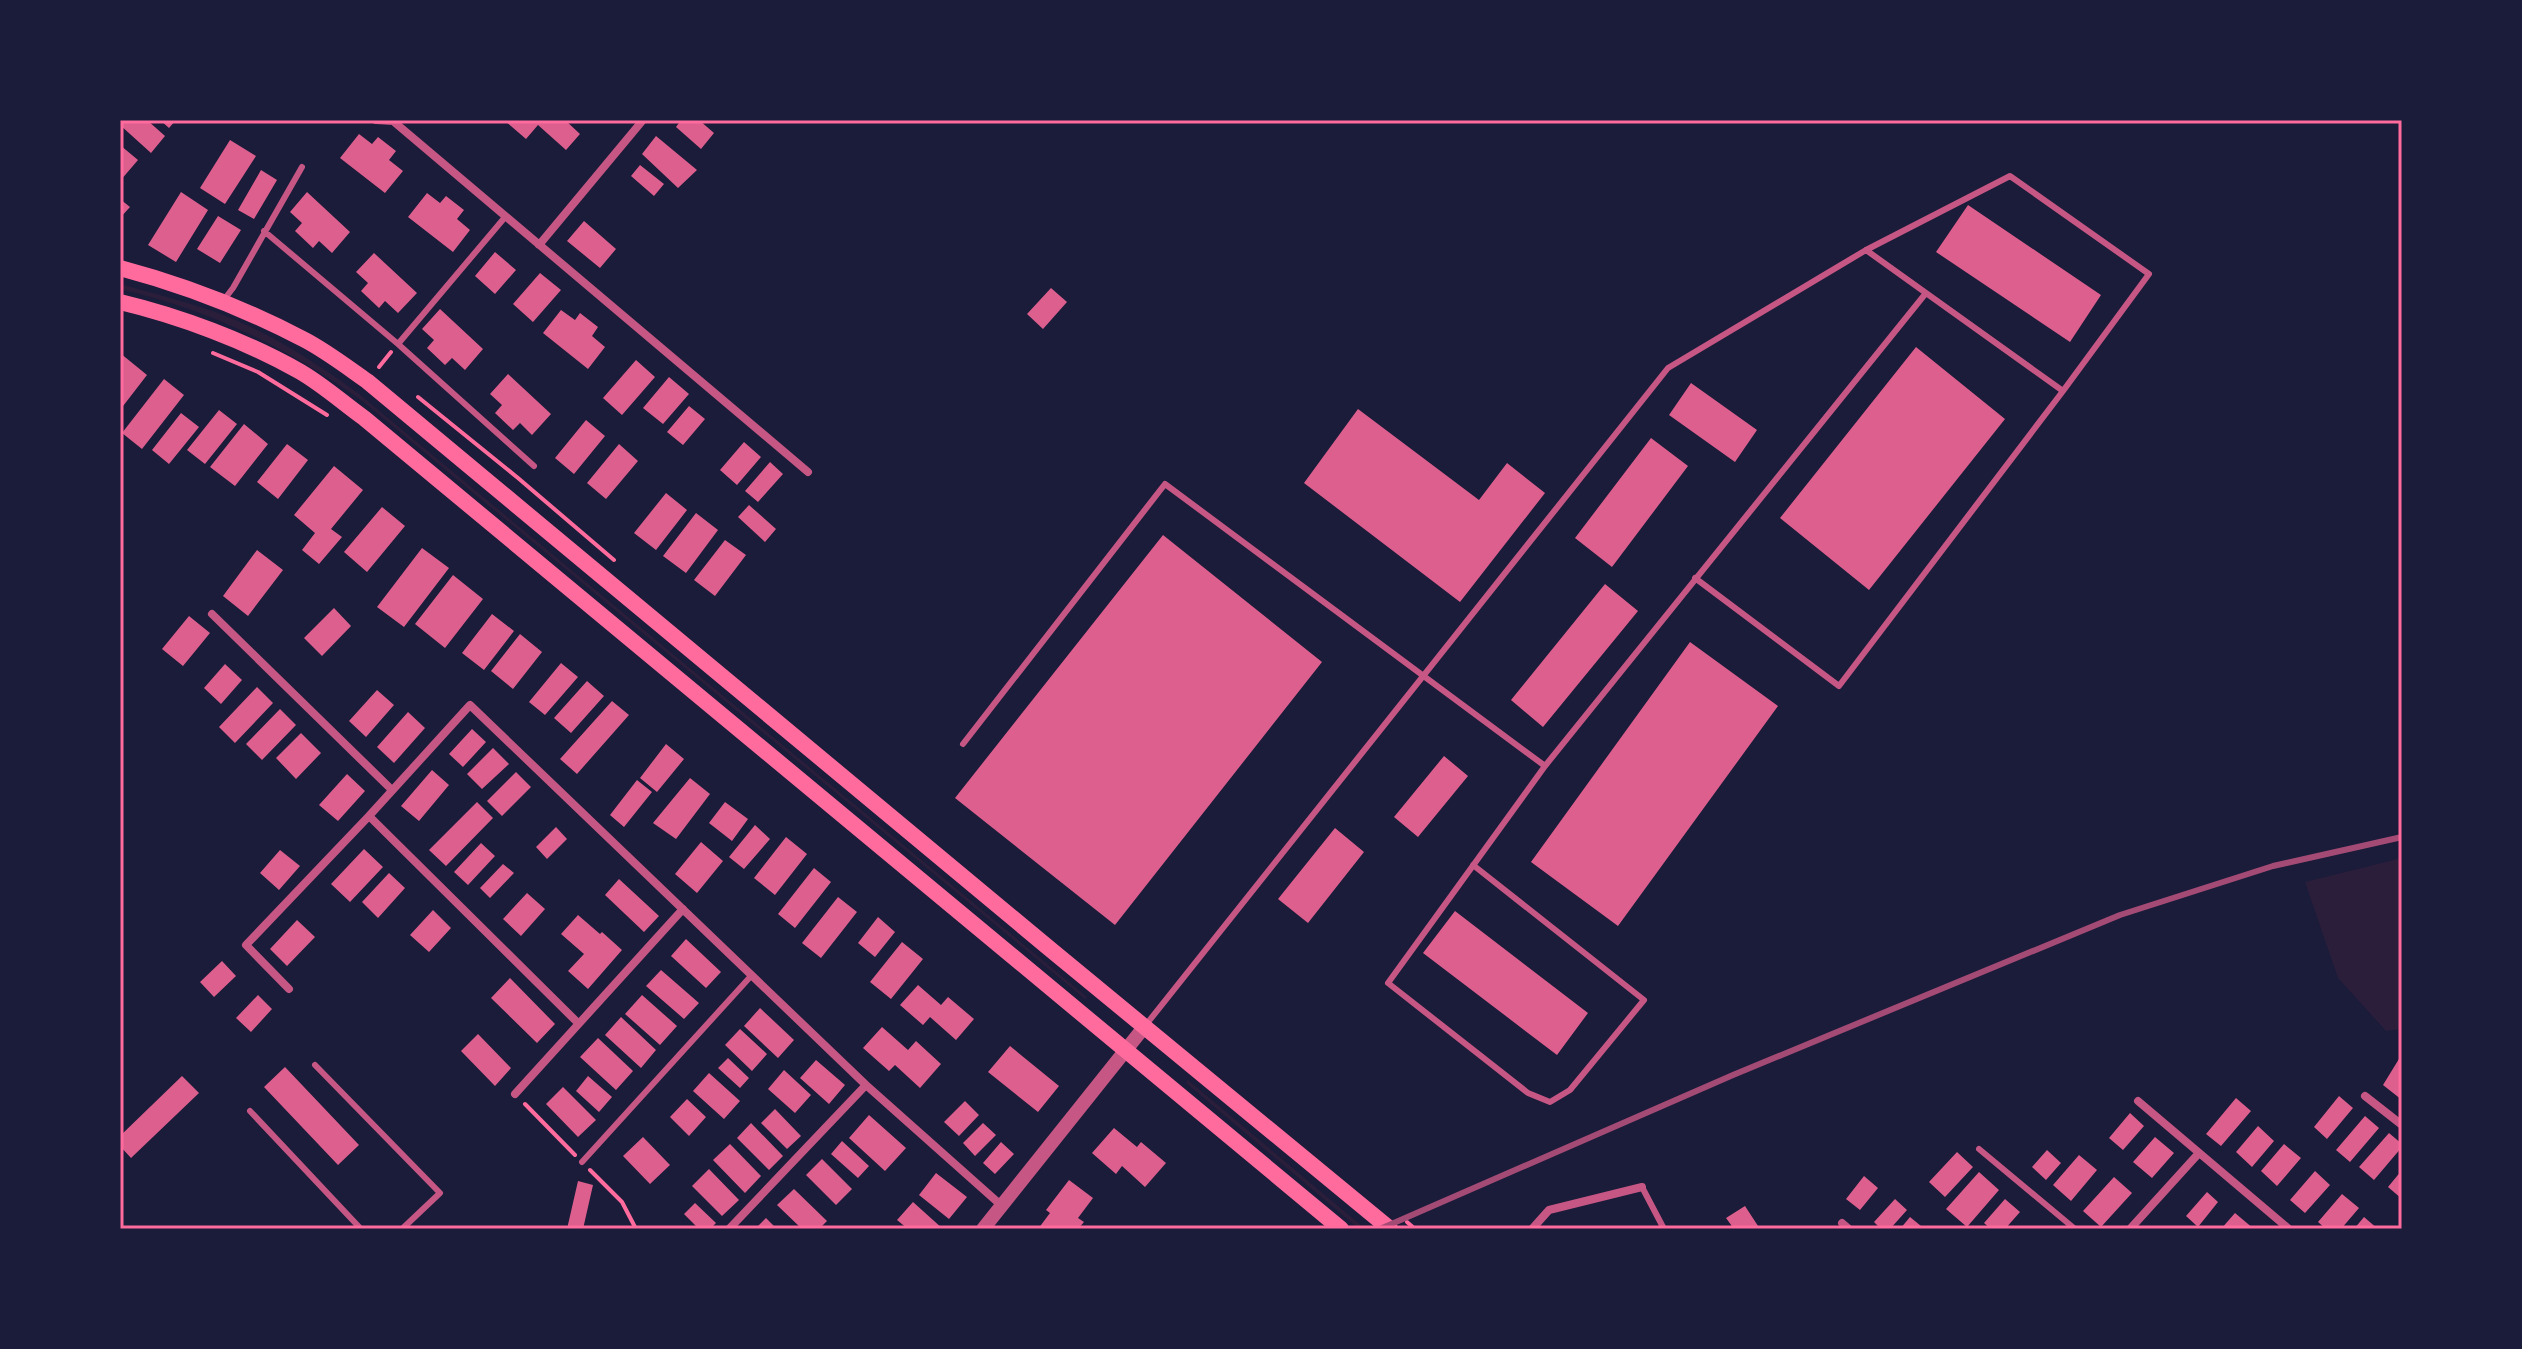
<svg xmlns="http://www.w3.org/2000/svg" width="2522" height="1349" viewBox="0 0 2522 1349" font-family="'Archivo Narrow',sans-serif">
  <rect width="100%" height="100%" fill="#1b1b3a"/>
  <!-- green -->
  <path fill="#2a1e3b" d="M120,284C152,293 184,301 215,312C267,331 314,361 359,394L1087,997L1085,999L361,400C286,347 210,310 120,289Z
    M2402,858V1029L2386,1031L2338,978L2305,882Z
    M1188,1080L1363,1227L1358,1228L1186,1083Z"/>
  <!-- building -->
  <path fill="#dd5f8e" d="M120,120H147L165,136L151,153L120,125Z
    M160,120H176L169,128Z
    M504,120H565L580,134L566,150L538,125L526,139Z
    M681,120H699L714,133L701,149L676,127Z
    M359,134L372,144L378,137L396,151L389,160L403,171L385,193L340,158Z
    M656,136L697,170L678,188L642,154Z
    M230,140L256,156L225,204L200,188Z
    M120,145L138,160L120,181Z
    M640,165L664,184L654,196L631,176Z
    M261,170L277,180L254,219L238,210Z
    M181,192L208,210L176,262L148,245Z
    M307,192L350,232L332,253L319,241L313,248L295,231L302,223L290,212Z
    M427,193L440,203L446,196L464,210L457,219L470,230L453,252L408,217Z
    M120,199L130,207L120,218Z
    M1968,205L2101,295L2070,342L1936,252Z
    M218,216L241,230L220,263L197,249Z
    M584,221L616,249L600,268L567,241Z
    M495,252L516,270L495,294L475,276Z
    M374,253L417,293L398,313L385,301L379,308L361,291L368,283L356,272Z
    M540,273L561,290L533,322L513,304Z
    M1051,288L1067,302L1043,329L1027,314Z
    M440,309L483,349L465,370L452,358L445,365L427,348L434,340L422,329Z
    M561,310L575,320L580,313L598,327L592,336L605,347L588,369L543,333Z
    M1916,347L2005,419L1869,590L1780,518Z
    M120,353L147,375L120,410Z
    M636,360L655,377L622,415L603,398Z
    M508,374L551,414L532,435L520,423L513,430L495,413L502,405L490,394Z
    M669,377L689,394L663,424L643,408Z
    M164,379L184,395L142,449L122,433Z
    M1691,383L1757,430L1735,462L1669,415Z
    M689,406L705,419L683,445L667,432Z
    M1358,409L1479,500L1507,463L1545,493L1460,602L1304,483Z
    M219,410L237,424L205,464L187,450Z
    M181,413L199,427L169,464L152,450Z
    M586,420L605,436L574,474L555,458Z
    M244,424L268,444L235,486L210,467Z
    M1651,438L1688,466L1612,567L1575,538Z
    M744,442L761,457L737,485L720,470Z
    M287,444L308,460L278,499L257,482Z
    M619,444L638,461L606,499L587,483Z
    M770,462L783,474L758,502L745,491Z
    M334,466L363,490L331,529L342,537L319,564L302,550L315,533L294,515Z
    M666,493L687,510L656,550L634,533Z
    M749,505L776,529L765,542L738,517Z
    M382,507L405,526L367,572L344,552Z
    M696,513L718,530L686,573L663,556Z
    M1163,535L1322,662L1115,925L955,798Z
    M725,540L746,555L715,596L694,580Z
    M422,548L449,568L404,627L377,607Z
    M257,550L283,570L248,616L223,596Z
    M453,575L483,599L445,648L415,624Z
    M1605,584L1638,611L1543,727L1511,700Z
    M334,608L351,626L322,656L304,638Z
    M492,614L514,631L484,670L462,653Z
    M189,616L210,633L183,666L162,649Z
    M520,634L542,652L513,689L491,671Z
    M1690,642L1778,706L1618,926L1531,862Z
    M561,663L578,677L545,715L529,702Z
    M225,664L242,680L221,704L204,688Z
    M587,681L604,696L571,733L554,718Z
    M257,687L273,703L235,743L219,727Z
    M377,690L394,705L366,737L349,721Z
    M612,701L629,715L577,774L560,759Z
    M280,709L296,725L262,760L246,744Z
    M408,712L425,728L394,763L377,747Z
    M472,729L486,742L463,767L449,754Z
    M301,733L321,753L296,779L276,758Z
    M666,744L684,759L657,792L640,778Z
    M493,748L509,764L482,789L467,774Z
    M1444,756L1468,776L1418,837L1394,817Z
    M432,770L449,785L419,821L401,806Z
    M516,772L531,787L502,816L487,801Z
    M347,774L365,791L338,821L319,805Z
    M690,778L710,794L676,839L653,823Z
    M637,780L652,792L624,827L610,815Z
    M477,802L493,818L446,866L429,850Z
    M725,802L748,819L732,841L709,823Z
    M755,825L770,839L744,869L729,857Z
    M556,827L567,839L547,859L536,847Z
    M1335,828L1364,852L1308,923L1278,899Z
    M786,837L807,854L775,895L754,878Z
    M701,842L723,861L697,893L675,874Z
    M481,843L495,856L468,885L454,872Z
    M364,849L383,867L350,902L331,884Z
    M280,850L300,866L279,890L260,873Z
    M503,864L514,873L490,898L480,888Z
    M814,868L831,882L795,928L778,914Z
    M389,873L405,888L378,918L362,902Z
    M619,879L659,916L644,932L605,895Z
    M527,893L545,909L521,936L503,919Z
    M838,897L857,912L821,958L802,943Z
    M433,910L451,928L429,952L410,935Z
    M1455,911L1588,1013L1557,1055L1423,953Z
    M578,915L600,934L602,932L622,950L588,989L568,971L584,954L561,934Z
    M878,917L895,932L875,957L858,943Z
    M297,920L315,937L287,966L270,949Z
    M686,939L721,972L706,988L671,956Z
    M902,942L923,959L891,999L870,982Z
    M222,961L236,976L214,997L200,982Z
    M661,970L699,1003L684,1019L646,986Z
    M510,978L555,1024L537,1043L491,998Z
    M918,985L941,1005L948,997L974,1019L956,1040L930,1017L923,1025L900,1005Z
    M258,995L272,1009L251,1032L236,1018Z
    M642,995L677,1026L660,1045L625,1014Z
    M760,1008L794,1040L778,1058L744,1026Z
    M621,1017L656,1050L641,1068L605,1035Z
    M882,1027L908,1050L916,1041L941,1064L920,1088L895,1065L889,1071L863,1048Z
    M740,1029L767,1054L752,1071L725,1045Z
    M478,1034L511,1068L495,1086L461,1051Z
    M598,1038L633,1071L616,1090L580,1057Z
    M1010,1046L1059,1086L1038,1112L988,1072Z
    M2402,1054V1100L2383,1085Z
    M728,1058L749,1078L740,1088L718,1068Z
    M816,1060L845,1085L829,1104L800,1078Z
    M285,1067L359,1145L338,1165L264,1087Z
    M784,1070L811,1095L795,1113L768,1089Z
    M709,1073L740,1101L724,1119L693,1091Z
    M182,1076L199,1093L131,1158L120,1146V1136Z
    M588,1076L612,1097L599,1112L576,1091Z
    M563,1087L596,1120L578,1137L546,1104Z
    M2339,1096L2353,1108L2327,1139L2314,1127Z
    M2236,1098L2251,1111L2221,1146L2206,1134Z
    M687,1099L706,1117L689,1136L670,1117Z
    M965,1101L979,1115L959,1136L944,1122Z
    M775,1109L801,1136L787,1149L761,1123Z
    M2130,1113L2144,1126L2123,1150L2109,1138Z
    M869,1115L906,1148L885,1171L849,1138Z
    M2365,1116L2379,1128L2350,1162L2336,1150Z
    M751,1123L783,1156L769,1170L737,1138Z
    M983,1123L996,1135L975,1156L963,1143Z
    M2258,1126L2274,1141L2252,1167L2236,1152Z
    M1114,1128L1137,1147L1141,1142L1166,1163L1145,1187L1122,1166L1116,1174L1092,1153Z
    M2389,1133L2402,1144V1147L2374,1180L2359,1167Z
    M643,1137L670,1165L650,1184L623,1156Z
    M2155,1137L2174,1153L2152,1178L2133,1162Z
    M842,1141L869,1166L858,1178L831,1154Z
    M1001,1142L1014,1154L995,1174L983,1163Z
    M730,1144L761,1176L745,1193L713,1160Z
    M2284,1144L2301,1158L2277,1186L2261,1171Z
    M2047,1150L2061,1163L2046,1180L2032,1167Z
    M1957,1152L1973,1167L1945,1197L1929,1182Z
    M2079,1155L2097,1170L2071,1201L2053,1185Z
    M822,1159L852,1189L836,1205L806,1175Z
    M709,1169L739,1200L722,1216L692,1186Z
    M2402,1170V1199L2388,1187Z
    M2315,1171L2330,1185L2305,1213L2290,1200Z
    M1979,1172L1999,1190L1967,1227L1946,1209Z
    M936,1173L967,1197L949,1219L919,1195Z
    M1864,1176L1878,1188L1860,1210L1846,1199Z
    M2114,1177L2132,1193L2101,1227L2083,1211Z
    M1069,1180L1093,1198L1078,1218L1084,1222L1078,1229H1038L1050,1213L1046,1210Z
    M578,1181L593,1185L583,1229H567Z
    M794,1189L827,1221L819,1229H802L777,1205Z
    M2207,1192L2218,1202L2198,1227L2186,1216Z
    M2342,1194L2359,1208L2341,1229H2326L2318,1222Z
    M1895,1199L1907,1210L1890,1229H1881L1874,1222Z
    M2005,1199L2020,1212L2005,1229H1991L1984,1223Z
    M913,1202L943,1229H908L897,1220Z
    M695,1203L716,1223L710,1229H699L684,1214Z
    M1745,1206L1760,1229H1734L1726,1218Z
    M2235,1213L2254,1229H2221Z
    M1910,1217L1921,1226L1919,1229H1900Z
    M2364,1217L2378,1229H2354Z
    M766,1218L777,1229H755Z"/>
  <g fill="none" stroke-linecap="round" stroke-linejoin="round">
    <!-- path -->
    <path stroke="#ff6b9d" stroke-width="4" d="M213,353L258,372L327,415
      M379,367L391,352
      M418,397L518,478L614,560
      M525,1104L575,1155
      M590,1170L622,1202L636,1229
      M1407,1222L1415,1229"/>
    <!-- service -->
    <path stroke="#c65784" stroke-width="6" d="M264,231L398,344L534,466
      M1866,250L1926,293
      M223,301L233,288L302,167
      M398,344L506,216
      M963,744L1165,484L1545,766L1388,983L1528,1093L1550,1102L1570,1090L1644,1000L1473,865
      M1545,766L1926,293L2063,391L1839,686L1695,578
      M1145,1026L1668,368L1866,250L2010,176L2149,274L2063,391
      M315,1065L440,1193L402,1229
      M250,1111L361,1229
      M1979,1149L2075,1229
      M582,1162L751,976
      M1642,1187L1664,1229"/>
    <!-- minor -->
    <path stroke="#c65784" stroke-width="8" d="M376,120L393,121L808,472
      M539,245L643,120
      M212,614L392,790
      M369,816L578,1023
      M289,989L246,945L369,816L470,705L866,1085L1002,1206
      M515,1094L683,909
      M2365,1096L2402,1125
      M2138,1101L2289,1229
      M1842,1223L1849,1229
      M729,1229L866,1085
      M1532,1229L1549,1210L1642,1187
      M2130,1229L2199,1153"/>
    <!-- tertiary -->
    <path stroke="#c65784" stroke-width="14" d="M983,1229L1145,1026"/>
    <!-- secondary -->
    <path stroke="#ff6b9d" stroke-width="16" d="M120,268C184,285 246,309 305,340C326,351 347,367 367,381L1050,949L1390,1229
      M120,302C179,316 246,341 299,371C322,384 343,403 364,418L1341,1229"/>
    <!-- rail -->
    <path stroke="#a44b75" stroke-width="6" d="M1380,1229L1733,1075L2120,915L2273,866L2402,837"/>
  </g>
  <!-- border -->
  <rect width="2522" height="1349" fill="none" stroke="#1b1b3a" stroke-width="244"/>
  <rect x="122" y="122" width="2278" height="1105" fill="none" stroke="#ff6b9d" stroke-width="3"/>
</svg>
